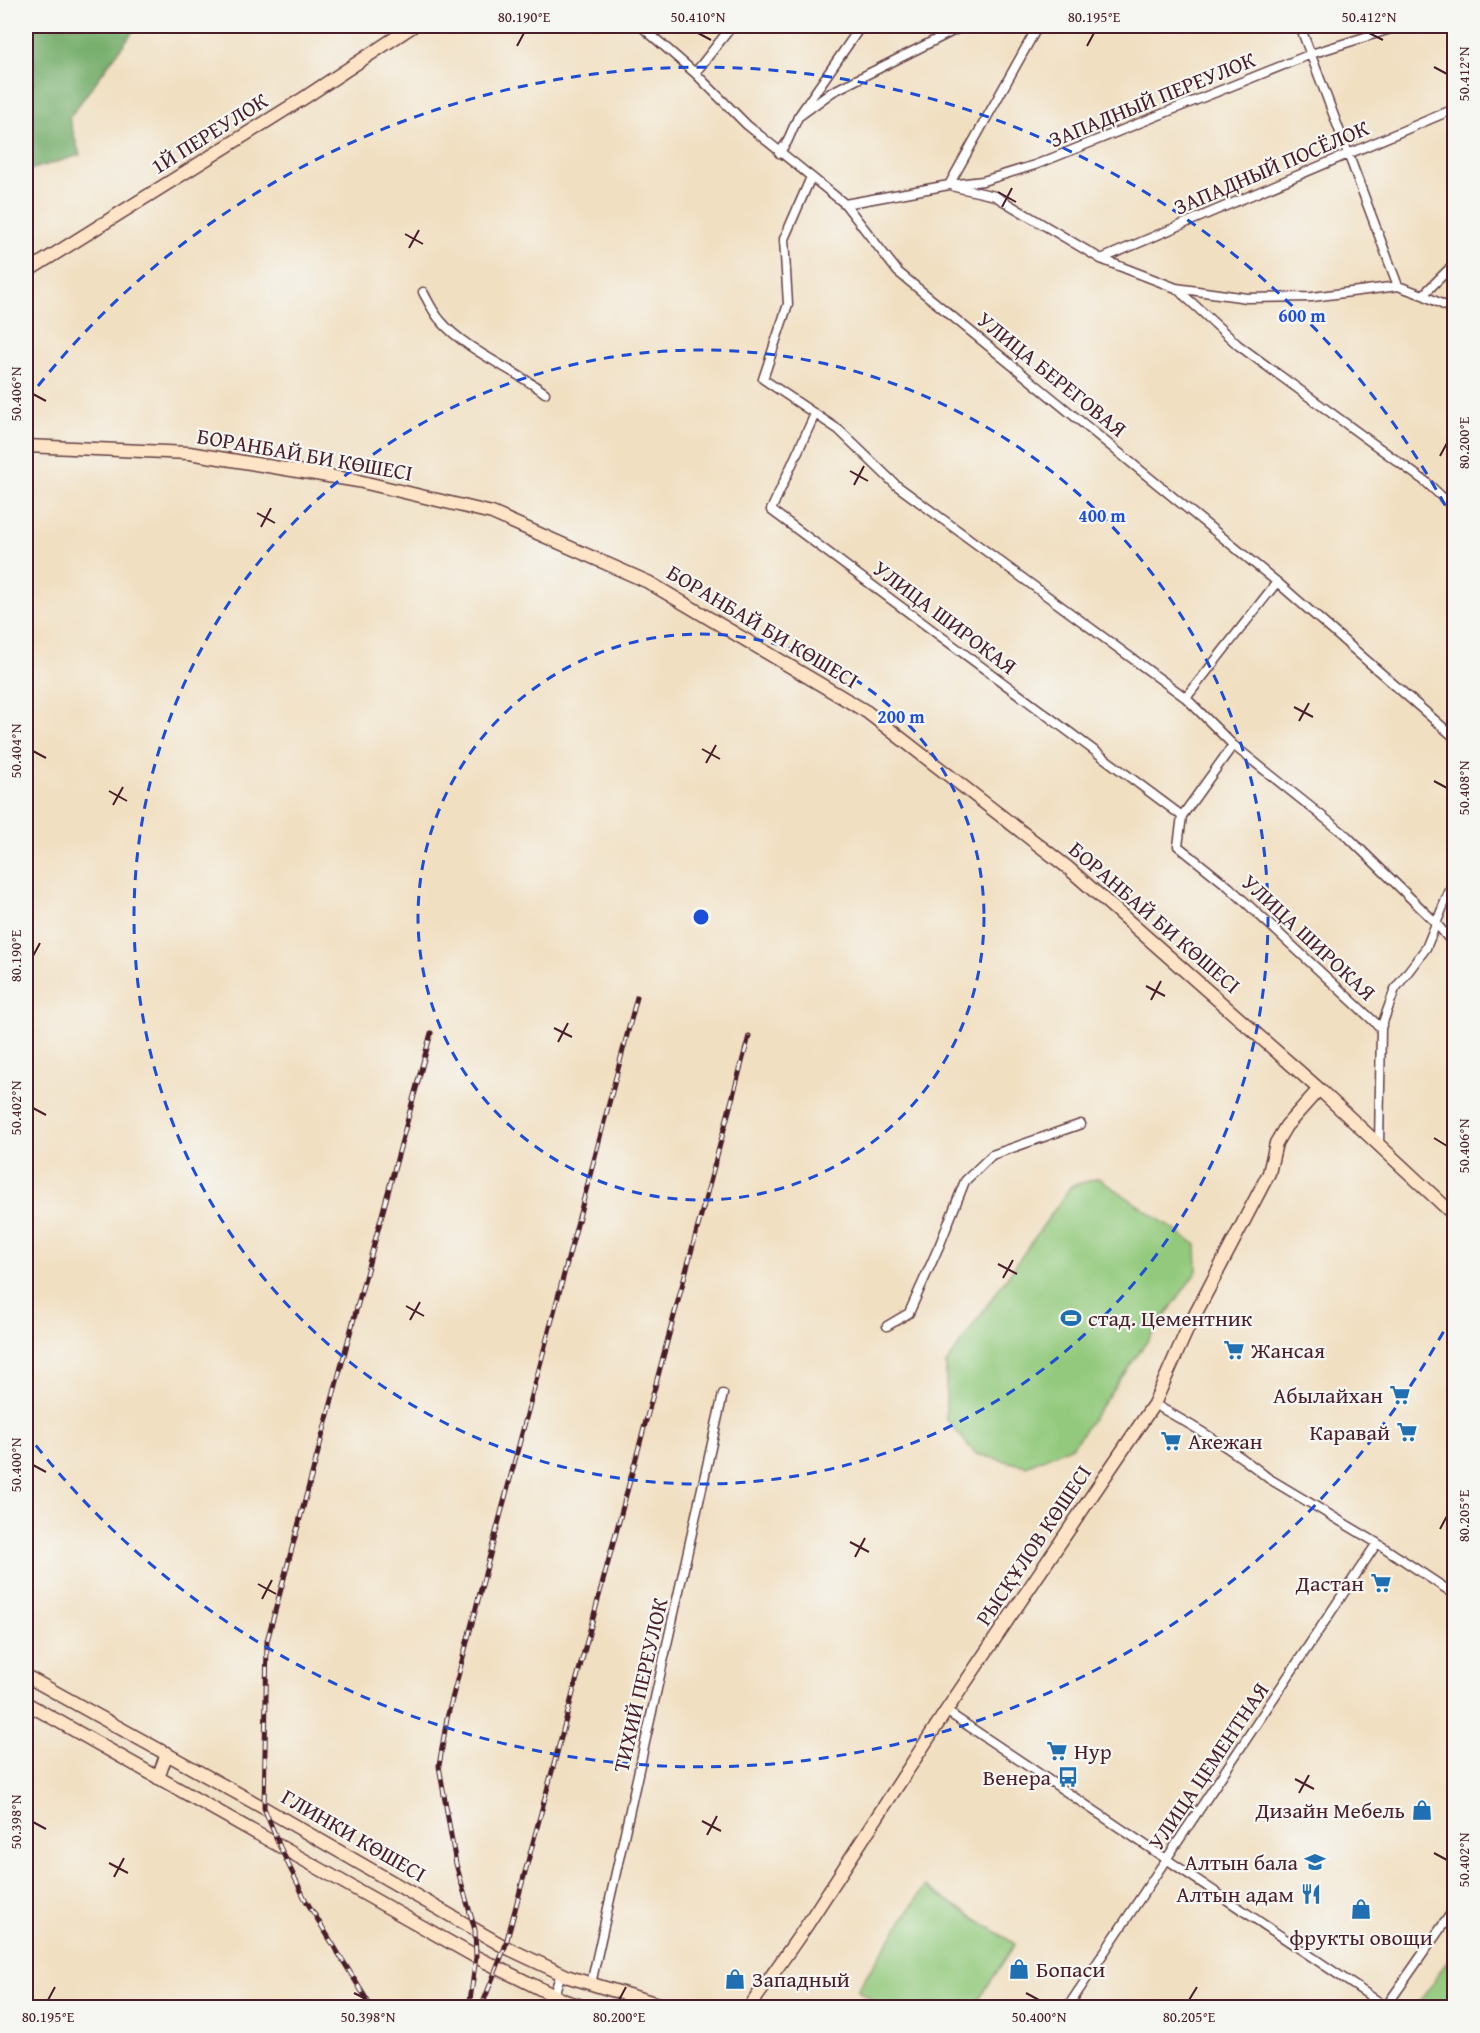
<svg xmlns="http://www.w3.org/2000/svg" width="1480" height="2033" viewBox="0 0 1480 2033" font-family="'Gentium Book Plus',serif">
  <rect width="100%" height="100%" fill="#f6f6f2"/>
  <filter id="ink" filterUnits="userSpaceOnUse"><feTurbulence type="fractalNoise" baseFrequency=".0167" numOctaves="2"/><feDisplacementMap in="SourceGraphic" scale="12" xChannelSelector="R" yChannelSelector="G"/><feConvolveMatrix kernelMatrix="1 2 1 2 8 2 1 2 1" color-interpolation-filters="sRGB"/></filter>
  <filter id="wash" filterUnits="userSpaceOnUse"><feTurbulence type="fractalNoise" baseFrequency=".008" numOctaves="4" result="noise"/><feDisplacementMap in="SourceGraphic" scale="24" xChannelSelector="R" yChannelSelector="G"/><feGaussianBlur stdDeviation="1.35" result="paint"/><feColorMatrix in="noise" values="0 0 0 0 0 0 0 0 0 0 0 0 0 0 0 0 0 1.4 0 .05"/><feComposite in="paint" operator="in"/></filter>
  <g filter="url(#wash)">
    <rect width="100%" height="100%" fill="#f1dfc1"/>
    <!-- green -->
    <path fill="#92c97b" stroke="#6e7453" stroke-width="1.5" d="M1099,1178L1196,1245L1197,1271L1073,1446L1026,1466L976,1454L946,1419V1364L1071,1186Z
      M925,1886L1015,1944L974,2007H884L857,1990Z
      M1454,1951V2007H1416Z"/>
    <!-- forest -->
    <path fill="#75ad6b" stroke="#60664b" stroke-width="1.5" d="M26,26H137L69,118L80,155L26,171Z"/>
  </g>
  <g filter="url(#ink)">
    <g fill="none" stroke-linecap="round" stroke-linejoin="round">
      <!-- street casing -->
      <g stroke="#633c42" stroke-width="11">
        <path id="street" d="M641,26L695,73L747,125L845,204L898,272L1277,582L1454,737
          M1300,26L1398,286L1423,295L1454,310
          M1036,28L1052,26
          M695,73L732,26
          M798,117L832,92L963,26
          M779,153L787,142L798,117L861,26
          M811,177L784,239L788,304L763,379L839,430L896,485L1186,698L1233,745L1347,836L1436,923L1454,945
          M949,185L1038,26
          M955,187L995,196L1101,259L1176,288L1247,298L1312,297L1398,286
          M845,204L949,185L983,181L1035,165L1311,54L1400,26
          M1101,259L1454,109
          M1176,288L1238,345L1426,482L1454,508
          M423,292C428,301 433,312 440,320C465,350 513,369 545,393
          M1423,295L1454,264
          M815,414L771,510L1182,816
          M1186,698L1277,582
          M1233,745L1182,816L1178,846L1229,887L1381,1028
          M1379,1145L1381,1028L1395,989L1426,948L1454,880
          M887,1326L909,1313L940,1244L965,1181L992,1155L1081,1124
          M1154,1404C1193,1426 1233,1449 1268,1478L1377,1543L1454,1594
          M946,1711L1388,2008
          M591,1984L723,1394
          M554,1995L561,1973
          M1067,2008L1377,1543
          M1385,2008L1454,1909"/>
      </g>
      <!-- secondary casing -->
      <g stroke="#633c42" stroke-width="15">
        <path id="secondary" d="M26,272L304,98L413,26
          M26,446L189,453L358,481L492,513L648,582L867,712L1067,867L1319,1089L1454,1215
          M26,1676L264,1808L505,1947L569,1977L671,2008
          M26,1703L476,1957L565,2001L588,2008
          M158,1778L167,1753
          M749,2008L807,1925L946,1711L1154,1404L1187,1330L1269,1173L1276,1143L1286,1126L1319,1089"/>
      </g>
      <!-- street -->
      <use href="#street" stroke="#fff" stroke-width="8"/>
      <!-- secondary -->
      <use href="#secondary" stroke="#fee4c6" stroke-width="12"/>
      <!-- rail casing -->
      <g stroke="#4a1f2b" stroke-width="5">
        <path id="rail" d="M372,2008L305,1899L280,1847L264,1808L267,1641L431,1033
          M469,2008L476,1957L475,1930L456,1864L439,1766L447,1718L637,997
          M481,2008L505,1947L749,1036"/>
      </g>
      <!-- rail -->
      <use href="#rail" stroke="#f6f6f2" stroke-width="3" stroke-dasharray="9" stroke-linecap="butt"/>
    </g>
  </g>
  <!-- ticks -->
  <path fill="none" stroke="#4a1f2b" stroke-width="2" d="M698,33L711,40M1369,33L1383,40M517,46L524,33M1087,46L1094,33M1434,67L1447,74M998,192L1016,202M1002,207L1012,188M405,234L423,244M409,248L419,230M33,394L46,401M1440,456L1447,443M850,471L868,481M854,485L864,466M257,513L275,523M261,527L271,508M1294,707L1313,717M1299,721L1309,703M702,749L720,759M33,751L46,758M706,763L716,745M1434,781L1447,788M109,791L127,801M113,805L123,787M33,956L40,943M1146,986L1165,996M1151,1000L1161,981M554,1028L572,1037M558,1042L568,1023M33,1108L46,1115M1434,1138L1447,1146M998,1264L1017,1274M1003,1278L1013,1260M406,1306L424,1316M410,1320L420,1302M33,1465L46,1472M1440,1529L1447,1516M850,1542L869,1552M855,1557L865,1538M258,1584L276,1594M262,1599L272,1580M1295,1779L1314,1789M1299,1793L1309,1775M702,1821L721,1831M33,1822L46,1829M707,1835L717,1816M1434,1853L1447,1860M109,1863L128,1873M114,1877L124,1858M354,1993L368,2000M1026,1993L1039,2000M48,2000L55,1987M619,2000L626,1987M1189,2000L1197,1987"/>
  <!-- distance rings -->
  <g fill="none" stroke="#1d4ed8" stroke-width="3" stroke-dasharray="10 8">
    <circle cx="701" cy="917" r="283"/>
    <circle cx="701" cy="917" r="567"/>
    <path d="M1452 1316A850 850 0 0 1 27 1434M27 400A850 850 0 0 1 1452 518"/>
  </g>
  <!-- icons -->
  <defs>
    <g id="stadium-bare" transform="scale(1.62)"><path d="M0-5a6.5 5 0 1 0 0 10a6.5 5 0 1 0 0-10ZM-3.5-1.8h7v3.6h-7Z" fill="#1f6fb2" stroke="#f6f6f2" stroke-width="2.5" paint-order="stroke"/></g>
    <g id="supermarket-bare" transform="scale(1.62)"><path d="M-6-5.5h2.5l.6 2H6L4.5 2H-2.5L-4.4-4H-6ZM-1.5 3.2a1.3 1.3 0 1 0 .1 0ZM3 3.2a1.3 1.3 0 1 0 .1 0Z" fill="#1f6fb2" stroke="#f6f6f2" stroke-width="2.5" paint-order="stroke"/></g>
    <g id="bus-bare" transform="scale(1.62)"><path d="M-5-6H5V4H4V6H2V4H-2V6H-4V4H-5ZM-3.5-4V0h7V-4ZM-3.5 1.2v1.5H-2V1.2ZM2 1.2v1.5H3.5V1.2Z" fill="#1f6fb2" stroke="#f6f6f2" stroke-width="2.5" paint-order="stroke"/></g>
    <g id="shop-bare" transform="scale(1.62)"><path d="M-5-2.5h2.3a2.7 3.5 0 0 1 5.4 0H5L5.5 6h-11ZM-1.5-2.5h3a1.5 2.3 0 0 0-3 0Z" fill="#1f6fb2" stroke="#f6f6f2" stroke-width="2.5" paint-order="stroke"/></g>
    <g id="school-bare" transform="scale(1.62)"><path d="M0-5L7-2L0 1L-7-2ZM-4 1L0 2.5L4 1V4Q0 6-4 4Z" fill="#1f6fb2" stroke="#f6f6f2" stroke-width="2.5" paint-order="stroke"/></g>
    <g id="restaurant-bare" transform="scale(1.62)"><path d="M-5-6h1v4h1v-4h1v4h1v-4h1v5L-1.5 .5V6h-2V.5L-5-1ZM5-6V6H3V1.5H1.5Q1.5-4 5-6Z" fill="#1f6fb2" stroke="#f6f6f2" stroke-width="2.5" paint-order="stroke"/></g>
  </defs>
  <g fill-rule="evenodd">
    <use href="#stadium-bare" x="1071" y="1318"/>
    <use href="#supermarket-bare" x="1234" y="1350"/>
    <use href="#supermarket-bare" x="1400" y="1395"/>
    <use href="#supermarket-bare" x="1407" y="1432"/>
    <use href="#supermarket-bare" x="1171" y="1441"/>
    <use href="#supermarket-bare" x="1381" y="1583"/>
    <use href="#supermarket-bare" x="1057" y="1751"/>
    <use href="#bus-bare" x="1068" y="1777"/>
    <use href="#shop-bare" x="1422" y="1810"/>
    <use href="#school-bare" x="1315" y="1862"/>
    <use href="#restaurant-bare" x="1311" y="1894"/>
    <use href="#shop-bare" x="1361" y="1909"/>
    <use href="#shop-bare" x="1019" y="1969"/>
    <use href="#shop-bare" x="735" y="1979"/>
  </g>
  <g text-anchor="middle" stroke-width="4.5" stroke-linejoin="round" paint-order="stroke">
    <!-- street labels -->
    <g font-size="22" fill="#4a1f2b" stroke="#f6f6f2">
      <text transform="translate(1152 99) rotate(-22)" y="8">ЗАПАДНЫЙ ПЕРЕУЛОК</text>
      <text transform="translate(209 133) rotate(-32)" y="8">1Й ПЕРЕУЛОК</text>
      <text transform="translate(1271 167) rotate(-23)" y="8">ЗАПАДНЫЙ ПОСЁЛОК</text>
      <text transform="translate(1052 374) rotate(39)" y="8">УЛИЦА БЕРЕГОВАЯ</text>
      <text transform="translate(305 454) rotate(10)" y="8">БОРАНБАЙ БИ КӨШЕСІ</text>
      <text transform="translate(945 617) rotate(37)" y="8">УЛИЦА ШИРОКАЯ</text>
      <text transform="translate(763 626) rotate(31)" y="8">БОРАНБАЙ БИ КӨШЕСІ</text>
      <text transform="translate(1155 917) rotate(41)" y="8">БОРАНБАЙ БИ КӨШЕСІ</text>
      <text transform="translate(1309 937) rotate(43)" y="8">УЛИЦА ШИРОКАЯ</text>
      <text transform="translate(1033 1545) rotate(-56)" y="8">РЫСҚҰЛОВ КӨШЕСІ</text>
      <text transform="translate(640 1685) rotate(-77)" y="8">ТИХИЙ ПЕРЕУЛОК</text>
      <text transform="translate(1208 1766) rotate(-56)" y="8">УЛИЦА ЦЕМЕНТНАЯ</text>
      <text transform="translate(354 1835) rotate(30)" y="8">ГЛИНКИ КӨШЕСІ</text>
    </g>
    <!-- poi labels -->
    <g font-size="22" fill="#4a1f2b" stroke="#f6f6f2" text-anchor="end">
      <text x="1088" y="1326" text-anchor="start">стад. Цементник</text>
      <text x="1251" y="1358" text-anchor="start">Жансая</text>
      <text x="1383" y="1403">Абылайхан</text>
      <text x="1390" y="1440">Каравай</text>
      <text x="1188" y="1449" text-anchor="start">Акежан</text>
      <text x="1364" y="1591">Дастан</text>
      <text x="1074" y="1759" text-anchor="start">Нур</text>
      <text x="1051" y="1785">Венера</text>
      <text x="1405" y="1818">Дизайн Мебель</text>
      <text x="1298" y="1870">Алтын бала</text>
      <text x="1294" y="1902">Алтын адам</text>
      <text x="1361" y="1945" text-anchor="middle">фрукты овощи</text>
      <text x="1036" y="1977" text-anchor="start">Бопаси</text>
      <text x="752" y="1987" text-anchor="start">Западный</text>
    </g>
  </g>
  <circle cx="701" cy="917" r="9" fill="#1d4ed8" stroke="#f6f6f2" stroke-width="3"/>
  <g font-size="18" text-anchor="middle" font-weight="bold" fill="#1d4ed8" stroke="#f6f6f2" stroke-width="4.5" stroke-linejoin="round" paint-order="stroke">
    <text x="1302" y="322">600 m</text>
    <text x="1102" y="522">400 m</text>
    <text x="901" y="723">200 m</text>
  </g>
  <!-- margin -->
  <rect width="1480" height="2033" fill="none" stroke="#f6f6f2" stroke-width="66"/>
  <rect x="33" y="33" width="1414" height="1967" fill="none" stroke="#4a1f2b" stroke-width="2"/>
  <g font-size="15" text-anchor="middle" fill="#4a1f2b">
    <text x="524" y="22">80.190°E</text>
    <text x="698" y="22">50.410°N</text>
    <text x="1094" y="22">80.195°E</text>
    <text x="1369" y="22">50.412°N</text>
    <text transform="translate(1464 74) rotate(-90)" y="5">50.412°N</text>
    <text transform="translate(16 394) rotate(-90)" y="5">50.406°N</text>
    <text transform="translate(1464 443) rotate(-90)" y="5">80.200°E</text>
    <text transform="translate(16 751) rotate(-90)" y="5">50.404°N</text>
    <text transform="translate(1464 788) rotate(-90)" y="5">50.408°N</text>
    <text transform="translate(16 956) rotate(-90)" y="5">80.190°E</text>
    <text transform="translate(16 1108) rotate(-90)" y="5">50.402°N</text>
    <text transform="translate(1464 1146) rotate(-90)" y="5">50.406°N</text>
    <text transform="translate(16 1465) rotate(-90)" y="5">50.400°N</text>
    <text transform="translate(1464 1516) rotate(-90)" y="5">80.205°E</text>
    <text transform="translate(16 1822) rotate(-90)" y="5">50.398°N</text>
    <text transform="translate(1464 1860) rotate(-90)" y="5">50.402°N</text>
    <text x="48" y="2022">80.195°E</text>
    <text x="368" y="2022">50.398°N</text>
    <text x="619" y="2022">80.200°E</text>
    <text x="1039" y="2022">50.400°N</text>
    <text x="1189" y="2022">80.205°E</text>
  </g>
</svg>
